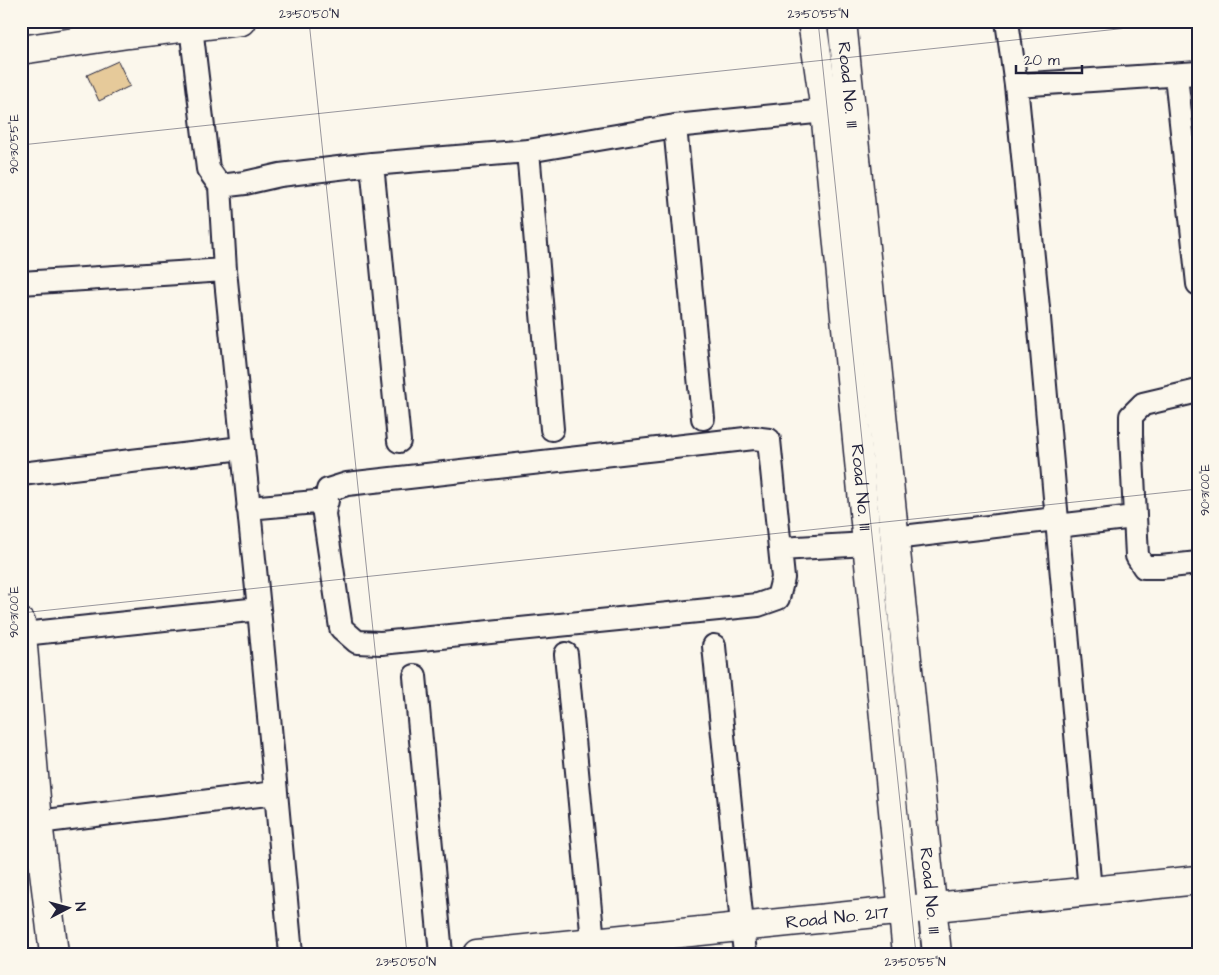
<svg xmlns="http://www.w3.org/2000/svg" width="1219" height="975" viewBox="0 0 1219 975" font-family="'Architects Daughter',sans-serif">
  <rect width="100%" height="100%" fill="#fbf7ec"/>
  <filter id="ink" filterUnits="userSpaceOnUse"><feTurbulence type="fractalNoise" baseFrequency=".02" numOctaves="2"/><feDisplacementMap in="SourceGraphic" scale="10" xChannelSelector="R" yChannelSelector="G"/><feConvolveMatrix kernelMatrix="1 2 1 2 8 2 1 2 1" color-interpolation-filters="sRGB"/></filter>
  <g filter="url(#ink)">
    <!-- building -->
    <path fill="#e6ca9a" stroke="#22223b" d="M118,61L130,86L99,101L87,75Z"/>
    <g fill="none" stroke-linecap="round" stroke-linejoin="round">
      <!-- street casing -->
      <g stroke="#22223b" stroke-width="26">
        <path id="street" d="M1007,21L1016,85L1039,318L1090,891
          M191,27L208,169L220,186
          M1176,75L1198,284
          M1016,85L1198,73
          M675,126L703,418
          M528,151L552,429
          M372,164L399,441
          M21,283L225,270
          M1198,391L1143,404L1131,416V435L1137,556L1144,567H1161L1198,563
          M754,438L769,440L783,578L778,598L758,605L381,643L357,642L341,628L324,514L328,490L347,484Z
          M21,474L242,448
          M248,508L327,501
          M1057,526L1134,517
          M894,538L1056,519
          M780,549L867,544
          M23,634L259,609
          M714,646L745,954
          M566,654L593,942
          M415,676L441,954
          M38,822L275,793
          M291,954L259,609L225,270L220,186L245,183L280,175L372,164L528,151L675,126L825,111"/>
      </g>
      <!-- secondary casing -->
      <g stroke="#22223b" stroke-width="31">
        <g id="secondary">
          <path id="s1" d="M812,21L825,111L907,954"/>
          <path id="s2" d="M842,21L937,954"/>
          <path d="M21,50L128,34L241,21"/>
          <path d="M21,623L38,822L54,954"/>
          <path id="s3" d="M477,954L1198,880"/>
        </g>
      </g>
      <!-- street -->
      <use href="#street" stroke="#fbf7ec" stroke-width="22"/>
      <!-- secondary -->
      <use href="#secondary" stroke="#fbf7ec" stroke-width="28"/>
    </g>
  </g>
  <!-- ticks -->
  <path fill="none" stroke="#22223b" stroke-width="1" stroke-opacity="0.45" d="M309,21L407,954M818,21L916,954M21,145L1194,21M21,613L1198,489"/>
  <g text-anchor="middle" stroke-width="5" stroke-linejoin="round" paint-order="stroke">
    <!-- street labels -->
    <g font-size="18" fill="#22223b" stroke="#fbf7ec">
      <text dy="6" stroke="none"><textPath href="#s2" startOffset="64">Road No. 111</textPath></text>
      <text dy="6" stroke="none"><textPath href="#s1" startOffset="469">Road No. 111</textPath></text>
      <text dy="6" stroke="none"><textPath href="#s2" startOffset="874">Road No. 111</textPath></text>
      <text dy="6" stroke="none"><textPath href="#s3" startOffset="362">Road No. 217</textPath></text>
    </g>
  </g>
  <!-- margin -->
  <rect width="1219" height="975" fill="none" stroke="#fbf7ec" stroke-width="55"/>
  <!-- north arrow -->
  <g transform="translate(68 908) rotate(84)" stroke="#fbf7ec" stroke-width="4" paint-order="stroke">
  <path d="M0-4L9 19L0 12L-9 19Z" fill="#22223b"/>
  <text y="-8" font-size="14" font-weight="bold" text-anchor="middle" fill="#22223b">N</text>
  </g>
  <!-- scale -->
  <path d="M1016 65v8h66v-8" fill="none" stroke="#22223b" stroke-width="2.5"/>
  <text x="1024" y="65" font-size="15" fill="#22223b" stroke="#fbf7ec" stroke-width="4" paint-order="stroke">20 m</text>
  <rect x="28" y="28" width="1164" height="920" fill="none" stroke="#22223b" stroke-width="2"/>
  <g font-size="12" text-anchor="middle" fill="#22223b">
    <text x="309" y="18">23°50'50"N</text>
    <text x="818" y="18">23°50'55"N</text>
    <text transform="translate(14 144) rotate(-90)" y="4">90°30'55"E</text>
    <text transform="translate(1205 490) rotate(-90)" y="4">90°31'00"E</text>
    <text transform="translate(14 612) rotate(-90)" y="4">90°31'00"E</text>
    <text x="406" y="966">23°50'50"N</text>
    <text x="915" y="966">23°50'55"N</text>
  </g>
</svg>
